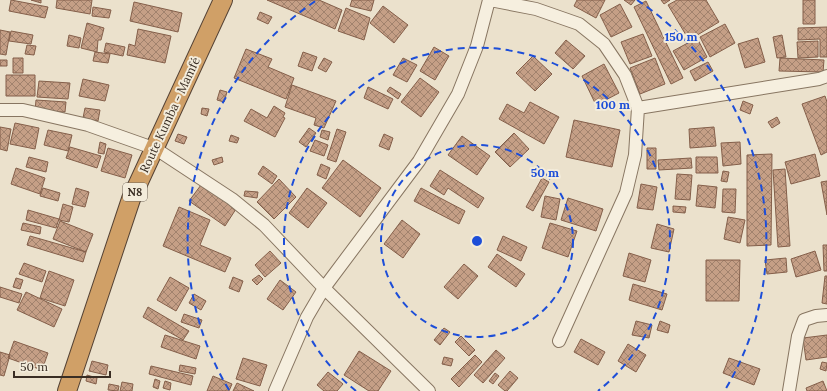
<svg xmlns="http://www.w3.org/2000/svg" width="827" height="391" viewBox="0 0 827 391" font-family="Lora,serif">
  <defs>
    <pattern id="building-cross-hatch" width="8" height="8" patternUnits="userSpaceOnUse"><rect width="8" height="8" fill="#c59f86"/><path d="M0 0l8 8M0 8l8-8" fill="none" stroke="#a1826d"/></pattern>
  </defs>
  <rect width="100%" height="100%" fill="#ebe1cc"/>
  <!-- building -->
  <path fill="url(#building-cross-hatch)" stroke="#845f4a" d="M11,0L48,7L45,18L9,11Z
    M31,0H41V3Z
    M57,0H92L90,14L56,8Z
    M267,0H319L342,10L335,29Z
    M352,0H374L371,11L350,6Z
    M577,0H605L596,18L574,6Z
    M624,0H635L631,5Z
    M661,0H670L664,4Z
    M677,0H706L719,22L689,40L668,5Z
    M803,0H815V24H803Z
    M646,1L683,78L671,84L634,7Z
    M134,2L182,13L178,32L130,21Z
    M620,4L632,27L611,37L600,15Z
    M383,6L408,25L394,43L370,23Z
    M93,7L111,10L109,18L92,16Z
    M346,8L370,18L364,40L338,31Z
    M260,12L272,17L268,24L257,19Z
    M87,23L104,28L101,40H98L97,52L81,48Z
    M725,24L735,43L710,57L700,37Z
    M827,27V57H820V39L798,40V28Z
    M138,29L171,36L165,63L127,55L129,44L135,46Z
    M0,30L10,32L6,55L0,54Z
    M11,31L33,35L31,44L9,41Z
    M643,34L652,56L630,64L621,42Z
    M69,35L81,38L79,48L67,46Z
    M782,35L786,57L777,58L773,37Z
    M697,38L707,57L684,70L673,51Z
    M758,38L765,62L745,68L738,44Z
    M566,40L585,56L573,69L555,53Z
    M818,41V57L798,58L797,42Z
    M106,43L125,47L123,56L104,52Z
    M27,45L36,46L34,55L25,54Z
    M434,47L449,56L435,80L420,71Z
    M246,49L272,59L268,67L294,78L286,99L234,78Z
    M95,52L110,54L108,63L93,61Z
    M303,52L317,57L312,71L298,66Z
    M533,56L552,74L535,91L516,73Z
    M13,58H23V73H13Z
    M324,58L332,62L326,72L318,68Z
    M403,58L417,65L407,82L393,75Z
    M655,58L665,84L640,94L630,68Z
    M780,58L824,60L823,72L779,71Z
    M0,60H7V66H0Z
    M708,62L713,71L695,81L690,71Z
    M604,64L619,93L596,105L582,76Z
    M6,75H35V96H6Z
    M420,78L439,92L421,117L401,102Z
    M83,79L109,85L105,101L79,96Z
    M39,81L70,83L68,99L37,97Z
    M292,85L336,101L324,128L314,125L316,118L285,107Z
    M368,87L393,99L388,109L364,98Z
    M390,87L401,94L398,99L387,91Z
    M220,90L227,92L224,102L217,100Z
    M825,96L827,102V152L821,155L802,104Z
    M36,100L66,102L65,112L35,111Z
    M743,101L753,105L750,114L740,110Z
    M530,102L559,117L544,144L499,119L507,104L524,113Z
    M274,106L285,113L283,117L285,118L275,137L244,121L251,109L267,118Z
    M85,108L100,110L98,121L83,118Z
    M202,108L209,109L207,116L201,114Z
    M777,117L780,123L772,128L768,122Z
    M574,120L620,130L612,167L566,157Z
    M15,123L39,128L35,149L10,144Z
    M0,127L11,129L7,151L0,149Z
    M714,127L716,146L690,148L689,129Z
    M309,128L316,133L306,147L299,142Z
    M337,129L346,132L336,162L327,159Z
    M48,130L72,135L68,151L44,145Z
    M322,130L330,132L328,140L320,137Z
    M514,133L529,149L510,167L495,152Z
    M178,134L187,137L184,144L175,141Z
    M384,134L393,138L389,150L379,146Z
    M231,135L239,138L237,143L229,141Z
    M462,136L490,156L477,175L448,155Z
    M315,140L328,145L324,156L310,151Z
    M100,142L106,144L104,154L98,153Z
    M740,142L741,164L723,166L721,143Z
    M70,147L101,156L97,168L66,158Z
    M108,148L132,155L125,178L101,171Z
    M647,148H656V169H647Z
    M772,154L771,245L747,246V155Z
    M815,154L820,176L791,184L785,162Z
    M29,157L48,162L46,172L26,167Z
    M222,157L223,162L214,165L212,160Z
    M696,157H717L718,173H696Z
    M691,158L692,168L659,170L658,160Z
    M343,160L381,188L360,217L322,188Z
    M321,164L330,168L326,179L317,175Z
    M263,166L277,176L272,184L258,174Z
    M16,168L45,178L40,194L11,184Z
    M785,169L790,246L778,247L773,170Z
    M440,170L484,198L478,208L448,188L444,195L430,186Z
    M723,171L729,172L727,182L721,181Z
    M677,174L692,175L690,200L675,199Z
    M542,178L549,182L533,211L526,207Z
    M279,179L296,197L274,219L257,202Z
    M827,181V215L821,182Z
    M641,184L657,187L653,210L637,208Z
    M201,185L236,209L225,226L189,201Z
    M698,185L717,187L715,208L696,206Z
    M43,188L60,193L58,201L40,196Z
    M76,188L89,192L85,207L72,204Z
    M307,188L327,203L308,228L289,213Z
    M421,188L465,211L459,224L414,201Z
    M723,189H736L735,213L722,212Z
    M245,191L258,192L257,198L244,196Z
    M545,196L560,199L556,220L541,217Z
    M568,198L603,209L596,231L561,220Z
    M63,204L73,207L69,222L59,220Z
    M673,206L686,207L685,213L673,212Z
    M179,207L210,220L200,245L231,258L225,272L163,246Z
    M28,210L59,219L56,228L26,220Z
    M728,217L745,220L740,243L724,239Z
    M402,220L420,234L403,258L384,244Z
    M60,221L93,234L86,252L53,239Z
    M23,223L41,227L40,234L21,230Z
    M550,223L577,231L568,257L542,248Z
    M657,224L674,229L669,252L651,248Z
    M30,236L86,252L83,262L27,245Z
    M503,236L527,247L521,261L497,250Z
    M823,245H827V271H824Z
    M270,251L281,263L265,277L255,265Z
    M815,251L821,270L796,277L791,259Z
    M629,253L651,260L645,282L623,276Z
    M497,254L525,274L516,287L488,267Z
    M786,258L787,272L767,274L765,260Z
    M706,260H740L739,301H706Z
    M24,263L46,271L42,282L19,274Z
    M464,264L478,276L458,299L444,287Z
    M49,271L74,280L65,306L40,298Z
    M259,275L263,279L257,285L252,280Z
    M825,276H827V304L822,303Z
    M170,277L189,288L176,311L157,300Z
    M233,277L243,281L239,292L229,288Z
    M16,278L23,280L20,289L13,287Z
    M280,280L296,292L283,310L267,299Z
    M633,284L667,294L662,310L629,300Z
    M0,287L22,294L19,303L0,297Z
    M26,292L62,309L54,327L17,310Z
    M194,294L206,301L201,310L189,303Z
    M148,307L189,331L183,340L143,317Z
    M184,314L202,320L199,328L181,322Z
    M636,321L652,325L649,338L632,335Z
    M660,321L670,325L668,333L657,330Z
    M444,328L450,332L440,345L434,340Z
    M165,335L200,346L196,359L161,347Z
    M827,335V357L806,360L803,338Z
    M461,336L475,350L469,356L455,342Z
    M581,339L605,352L598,365L574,352Z
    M14,341L48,353L42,370L8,358Z
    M628,344L646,355L636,372L618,361Z
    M496,350L505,358L483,383L474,375Z
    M359,351L391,371L378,391H369L344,375Z
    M0,352L10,355L4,376L0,375Z
    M475,355L482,362L459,387L451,379Z
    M444,357L453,359L451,366L442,364Z
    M243,358L267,365L260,386L236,379Z
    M729,358L760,369L754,385L723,373Z
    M92,361L108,365L106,375L89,371Z
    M822,362L827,363L826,371L820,369Z
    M180,365L196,368L195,374L179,371Z
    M151,366L193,376L191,385L149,374Z
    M510,371L518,378L507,391H505L498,385Z
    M328,372L343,384L337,391H324L317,385Z
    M495,373L499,376L493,384L489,381Z
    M87,375L97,378L96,384L86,381Z
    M213,376L232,384L229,391H207Z
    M155,379L160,381L158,389L153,387Z
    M165,381L171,383L170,390L163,388Z
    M823,381L827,391H807L806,388Z
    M122,382L133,384L132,391H120Z
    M237,383L254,391H233Z
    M109,384L119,386L118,391L108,390Z"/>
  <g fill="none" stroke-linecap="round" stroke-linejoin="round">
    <!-- minor casing -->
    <g stroke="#877561" stroke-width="14">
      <path id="minor" d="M490,0L536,9L579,24L604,44L625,75L638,108L635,155L626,193L559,341
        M638,108L819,79L827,76
        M0,110H23L88,125L156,149L232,199L264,225L324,288L429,391
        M275,391L307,317L324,288L419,161L458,94L477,46L489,0
        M789,391L798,336L804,320L816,316L827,315"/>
    </g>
    <!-- highway casing -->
    <g stroke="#564335" stroke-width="20">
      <path id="highway" d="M67,391L131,199L223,0"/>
    </g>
    <!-- minor -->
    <use href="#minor" stroke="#f6efdf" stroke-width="12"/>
    <!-- highway -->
    <use href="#highway" stroke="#d0a067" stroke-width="18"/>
  </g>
  <!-- distance rings -->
  <g fill="none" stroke="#1d4ed8" stroke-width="2" stroke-dasharray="7 5">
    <circle cx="477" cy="241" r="96"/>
    <path d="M356 391A193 193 0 1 1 598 391"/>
    <path d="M229 390A289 289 0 0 1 317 0M637 0A289 289 0 0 1 725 390"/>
  </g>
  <g text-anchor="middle" stroke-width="4" stroke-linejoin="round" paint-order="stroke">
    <!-- shield labels -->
    <rect fill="#f3ecdb" stroke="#71665a" stroke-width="1" x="123" y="183" width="24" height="18" rx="3"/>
    <g font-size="11" font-weight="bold" fill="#392d23">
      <text x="135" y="196">N8</text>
    </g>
    <!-- street labels -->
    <g font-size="12" fill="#392d23" stroke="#f3ecdb">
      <text transform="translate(170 115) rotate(-65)" y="4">Route Kumba - Mamfé</text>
    </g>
  </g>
  <circle cx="477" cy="241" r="6" fill="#1d4ed8" stroke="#f3ecdb" stroke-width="2"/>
  <g font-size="12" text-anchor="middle" font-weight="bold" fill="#1d4ed8" stroke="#f3ecdb" stroke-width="4" stroke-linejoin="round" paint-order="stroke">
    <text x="681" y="41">150 m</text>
    <text x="613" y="109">100 m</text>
    <text x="545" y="177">50 m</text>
  </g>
  <!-- scale -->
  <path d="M14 371v6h96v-6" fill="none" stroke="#392d23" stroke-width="2"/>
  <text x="20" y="371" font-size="12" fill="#392d23" stroke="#f3ecdb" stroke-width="3" paint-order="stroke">50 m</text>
</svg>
